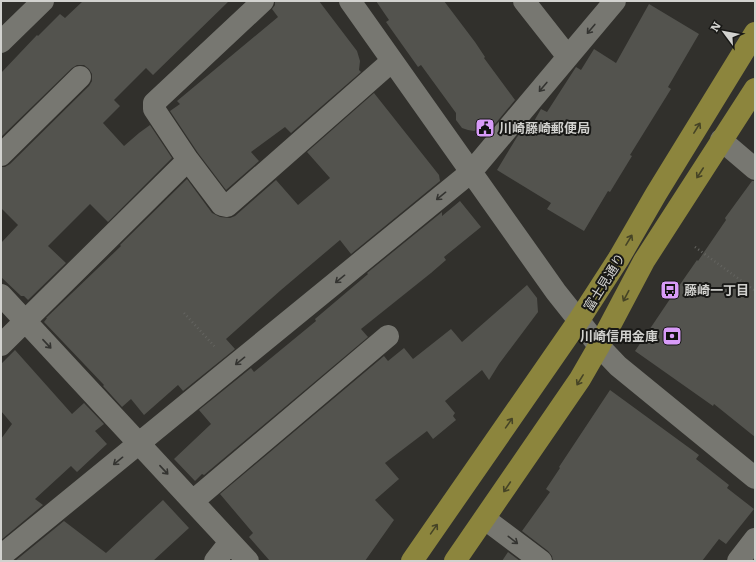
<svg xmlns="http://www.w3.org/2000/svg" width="756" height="562" viewBox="0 0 756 562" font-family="Literata,'Noto Sans JP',serif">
  <rect width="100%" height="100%" fill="#31302c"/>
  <!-- building -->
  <path fill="#53534e" d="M83,1H229L153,75L146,68L114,100L120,106L103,123L124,146L139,133L150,125L172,158L108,222L90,204L48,246L66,263L28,300L24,296H21L1,277V243L18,225L1,208V167H5L10,164L89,86L92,81V74L89,69L84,65H77L72,68L1,137V73L37,35L38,36L60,14L65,18Z
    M275,1H319L357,51L360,61L359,70L361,72L291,133L285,127L251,152L259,161L226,190L198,153L170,111L180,104L177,101L278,17L272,9L275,5Z
    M376,1H444L475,42L485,57L484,58L515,100L495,124L474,131L468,130L462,128L456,120V113L421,65L418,67L386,22L389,20Z
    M649,4L699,34L668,87L671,89L630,155L632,156L610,192L608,191L584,231L547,209L551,203L497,170L517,137L531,120L533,123L541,109L547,112L576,67L581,70L594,49L616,63Z
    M374,93L439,175L440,181L351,254L340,240L281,290L226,339L235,349L183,391L178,385L144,415L131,399L122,407L103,386L104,385L44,322L47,318H46L121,246L120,245L187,179L212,213L220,217L230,218L235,216L276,180L298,205L330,178L307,152Z
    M752,181H755V437L714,404L713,406L635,351L672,296L697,260L698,261L726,220L725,218Z
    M460,201L481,227L444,257L446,260L431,273L361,329L368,337L204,475L202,474L195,481L174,459L211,424L199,410L251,368L254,372L316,321L315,319L368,274L367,273L442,212V216Z
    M527,285L537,298L538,312L499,364L489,380L482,370L445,401L455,413L453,416L456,420L433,439L427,431L385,463L399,479L375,500L394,520L365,561H270L249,537L253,533L220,494L384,356L388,361L404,348L413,359L451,329L462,342Z
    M15,350L72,414L84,403L104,424L95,431L107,444L77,472L71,466L35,499L43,505L1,540V439L12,424L1,411V364Z
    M610,390L699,455L696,459L729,485L727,488L754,509L726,544L719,539L702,561H553L552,556L548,551L522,531L550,492L546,489L560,468L559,467Z
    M163,500L189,528L153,561H15L64,521L106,553Z
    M508,552L520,561H502Z"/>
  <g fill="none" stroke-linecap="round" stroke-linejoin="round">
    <!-- path -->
    <path stroke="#646460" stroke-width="2.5" stroke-dasharray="1 3" stroke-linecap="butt" d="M695,247L754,290
      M184,313L216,348"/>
    <!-- minor -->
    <path stroke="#777771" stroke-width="22" d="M263,1L154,103V109L188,160L222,205L227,206L392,61
      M350,1L556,292L599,346L618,366L755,478
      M524,1L568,57
      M1,42L43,1
      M721,140L755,169
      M1,155L80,77
      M1,295L248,561
      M1,345L188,160
      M193,501L388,336
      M485,519L541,561
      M1,556L471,172L615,1
      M215,561L230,542
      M738,561L755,539"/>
    <!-- highway -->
    <path stroke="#8c853d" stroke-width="22" d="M412,561L579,320L619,258L656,194L755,33
      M455,561L580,379L599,346L644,261L755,89"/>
  </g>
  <!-- one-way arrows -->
  <defs><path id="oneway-shaft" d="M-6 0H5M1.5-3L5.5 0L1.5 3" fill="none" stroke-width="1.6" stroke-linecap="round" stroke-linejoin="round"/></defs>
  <g stroke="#343431">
    <use href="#oneway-shaft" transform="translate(591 29) rotate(130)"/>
    <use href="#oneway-shaft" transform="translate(543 87) rotate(130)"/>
    <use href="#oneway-shaft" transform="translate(441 196) rotate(141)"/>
    <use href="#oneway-shaft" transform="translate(340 279) rotate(141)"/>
    <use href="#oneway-shaft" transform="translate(47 344) rotate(47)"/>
    <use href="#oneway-shaft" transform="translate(240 361) rotate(141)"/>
    <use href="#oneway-shaft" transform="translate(118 461) rotate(141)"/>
    <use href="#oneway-shaft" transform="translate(164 470) rotate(47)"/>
    <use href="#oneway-shaft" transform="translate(513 540) rotate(38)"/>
  </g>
  <g stroke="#464426">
    <use href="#oneway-shaft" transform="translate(697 128) rotate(-58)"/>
    <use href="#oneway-shaft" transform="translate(700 173) rotate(123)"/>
    <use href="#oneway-shaft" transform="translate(629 240) rotate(-59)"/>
    <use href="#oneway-shaft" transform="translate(626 296) rotate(118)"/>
    <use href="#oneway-shaft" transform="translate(580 380) rotate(122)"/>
    <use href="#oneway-shaft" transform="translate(509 423) rotate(-55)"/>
    <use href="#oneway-shaft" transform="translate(507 487) rotate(124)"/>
    <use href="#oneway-shaft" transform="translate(434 529) rotate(-55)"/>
  </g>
  <!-- icons -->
  <defs>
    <g id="civic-square" transform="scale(1)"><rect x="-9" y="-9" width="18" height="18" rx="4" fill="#d89bf8" stroke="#181816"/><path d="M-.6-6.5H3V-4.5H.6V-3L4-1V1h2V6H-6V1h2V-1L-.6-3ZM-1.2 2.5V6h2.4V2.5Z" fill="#111"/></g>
    <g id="bus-square" transform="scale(1)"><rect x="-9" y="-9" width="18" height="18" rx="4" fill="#d89bf8" stroke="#181816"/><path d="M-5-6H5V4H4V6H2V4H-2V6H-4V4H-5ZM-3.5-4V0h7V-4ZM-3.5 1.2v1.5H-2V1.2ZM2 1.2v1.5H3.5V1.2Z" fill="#111"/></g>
    <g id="bank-square" transform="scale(1)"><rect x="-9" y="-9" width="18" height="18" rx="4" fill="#d89bf8" stroke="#181816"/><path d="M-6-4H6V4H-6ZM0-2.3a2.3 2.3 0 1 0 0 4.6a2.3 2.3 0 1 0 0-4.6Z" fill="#111"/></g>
  </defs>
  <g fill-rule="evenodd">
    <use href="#civic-square" x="485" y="128"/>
    <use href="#bus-square" x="670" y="290"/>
    <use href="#bank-square" x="672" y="336"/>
  </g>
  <g text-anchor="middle" stroke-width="4" stroke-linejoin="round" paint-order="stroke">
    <!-- poi labels -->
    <g font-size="13" font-weight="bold" fill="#d2d2cf" stroke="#181816" text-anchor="start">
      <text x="499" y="133">川崎藤崎郵便局</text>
      <text x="684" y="295">藤崎一丁目</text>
      <text x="658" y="341" text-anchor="end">川崎信用金庫</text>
    </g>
    <!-- street labels -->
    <g font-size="13" fill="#d2d2cf" stroke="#181816">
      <text transform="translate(604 282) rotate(-58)" y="5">富士見通り</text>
    </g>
  </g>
  <!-- border -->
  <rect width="756" height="562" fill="none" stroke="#d2d2cf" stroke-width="4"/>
  <!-- north arrow -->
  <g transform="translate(724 32) rotate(302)" stroke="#181816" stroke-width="3" paint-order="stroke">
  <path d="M0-3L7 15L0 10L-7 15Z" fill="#d2d2cf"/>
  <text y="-6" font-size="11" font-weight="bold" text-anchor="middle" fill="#d2d2cf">N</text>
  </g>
</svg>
